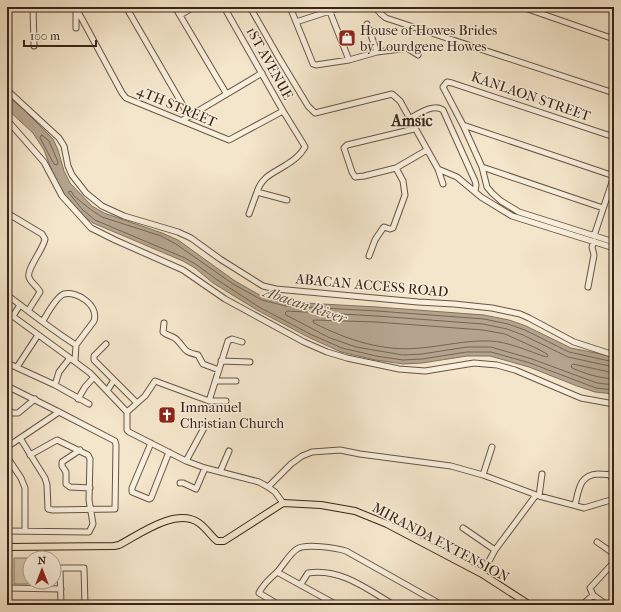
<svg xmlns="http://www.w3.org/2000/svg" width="621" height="612" viewBox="0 0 621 612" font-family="'IM FELL French Canon',serif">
  <rect width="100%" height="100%" fill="#f4e6cb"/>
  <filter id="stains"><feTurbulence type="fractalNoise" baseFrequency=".005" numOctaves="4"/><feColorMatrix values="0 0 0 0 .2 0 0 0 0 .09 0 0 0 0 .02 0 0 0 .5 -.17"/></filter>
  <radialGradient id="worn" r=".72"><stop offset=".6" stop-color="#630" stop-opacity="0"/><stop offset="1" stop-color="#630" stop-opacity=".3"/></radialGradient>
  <!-- green -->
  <path fill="#d4c5ad" stroke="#867462" d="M14,558H28V584H14Z"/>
  <!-- water -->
  <path fill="#b4a48e" stroke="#83715f" d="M7,95L23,109L53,139L58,150L64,171L70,183L92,206L104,213L162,233L178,240L235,281L263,297L286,302L377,307L484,315L509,320L526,326L571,348L601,354L614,358V394L595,392L577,386L529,367L490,356H467L422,363L403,364L376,360L341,352L308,337L257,310L213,283L195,268L183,261L93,223L80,213L66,197L57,184L44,150L33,133L7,109Z"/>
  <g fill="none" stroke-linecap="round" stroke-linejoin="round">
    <!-- shore -->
    <path stroke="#766453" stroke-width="1" d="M42,135L49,141L58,162L57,165L54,164L40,138Z
      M315,320L376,322L483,330L505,334L538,349L547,354L548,356L546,357C531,352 506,341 490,341C466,340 444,346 420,348C384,352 347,340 314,323L313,321Z
      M614,362L569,352L525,330L508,324L484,319L377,311L286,306L262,300L233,284L176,244L161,236L102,217L90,209L74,196L71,191L68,192L83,210L95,220L185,258L197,265L216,279L259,307L310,334L342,348L376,356L403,360L422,359L467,352H491L530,363L596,388L614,390
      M614,367L568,357L523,335L507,329L483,324L377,316L287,311L285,313L286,315L330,338L356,347L403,355L422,354L467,347H491L532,359L597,383L614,385
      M614,373L573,364L571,366L572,368C586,374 599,378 614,379"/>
    <!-- minor casing -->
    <g stroke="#685445" stroke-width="7">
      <path id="minor" d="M33,7L34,46
        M126,7L189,116
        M175,7L226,93
        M224,7L283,111L304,145L305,147C301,154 293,161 286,165C274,173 262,176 257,192L287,200
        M250,7L279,58L308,106L315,113L392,94L400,101L438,169L457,177L481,197L512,216L614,248
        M290,7L313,64L316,65L349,60L377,52L401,49L407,48L418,55
        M328,7L349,60
        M375,7L381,14L386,18L614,93
        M522,7L614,39
        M76,8L122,93L126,98L229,140L283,111
        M180,15L194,7
        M296,22L342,7
        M367,24L377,52
        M76,28V10
        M7,90L59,138L64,146L68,166L72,175L86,193L102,206L124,216L178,232L191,238L220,259L263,286L276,289L418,302L454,304L492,308L520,314L529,318L574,342L614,355
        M409,119C418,114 434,103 443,110L475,181L476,185L475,192
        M7,120L44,162L62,196L91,228L115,240L183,270L225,299L304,342L327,352L347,358L399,369L425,371L474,363L497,365L515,370L581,398L614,404
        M183,120L262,73
        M463,125L614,176
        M414,129L347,145L344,148L352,172L355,177L364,176L396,168L427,150
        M614,137L452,83L447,82L443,87L463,125L482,167L487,187L492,193L501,201L519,212L614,242
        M482,167L603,208
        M438,169L443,184
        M7,213L42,234L45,239C44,248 26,270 29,277C30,282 38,287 40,292L28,311
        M249,214L257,192
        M594,236L614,176
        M369,256L375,240L383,228L384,227L390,229L393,228L405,195L403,181L396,168
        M588,287L594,255L592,247L594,241
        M7,295C30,312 52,330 76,345L75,361
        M7,312L70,358L90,373L127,412V430L129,432L186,461L205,468L259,482L268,487L275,492L283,503
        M13,316L20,305
        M43,321C47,314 56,297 64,294C77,291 99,305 94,321L76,345
        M164,323L163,332C167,336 174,336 177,340C187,350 182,351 198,355L203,364L219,370
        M106,344L94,356V360L137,403
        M221,361L250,362
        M7,363L55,385L89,404
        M17,367L38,335
        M216,381H236
        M55,385L59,372L70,358
        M7,386L59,412L115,441L116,445L115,509L53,510L48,509L47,485L45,478L20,438
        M107,391L114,380
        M78,399L85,387L94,377
        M209,401L228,341L232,339L242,342
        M7,410L13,413H18L35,399
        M127,412L145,396L155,381L209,401H226
        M151,443L132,488V492L149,499L151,498L169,452
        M7,447L59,412
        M80,450L62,462V466L66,472V484L70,487L90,488
        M7,457L21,478L25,488V531
        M186,461L204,428
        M220,472L229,451
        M609,474L614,482
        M483,475L492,447
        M180,483H183L196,489L205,468
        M268,487L291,464L302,456L312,452L340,450L360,454L451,466L483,475L539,496L584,508L614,499
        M539,496L542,474
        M575,505C579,490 579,475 598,474C603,474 608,475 614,474
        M463,528L495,550
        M7,531L89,532L93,524L89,500L90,459L88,455L57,440L30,455
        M597,542L614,554
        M277,572L337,605
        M482,574L495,550L536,495
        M301,584L308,573C341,568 367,589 394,605
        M7,588L61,589
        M61,605L60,570L62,568H84L85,605
        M279,605L259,593C263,584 270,579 277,572C283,566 290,553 297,549C305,543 336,548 346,551L442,605
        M429,605L432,600
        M582,605L593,595
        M607,605L593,595L590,588L614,562"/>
    </g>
    <!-- major casing -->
    <g stroke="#392418" stroke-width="8">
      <path id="major" d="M7,547L114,546L119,545C140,534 176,507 199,523C206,528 211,536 217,541H224L283,503L321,505L355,511L387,524L482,574L530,605"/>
    </g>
    <!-- minor -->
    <use href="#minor" stroke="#f8efdd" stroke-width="5"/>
    <!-- major -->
    <use href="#major" stroke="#f4e6cb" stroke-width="6"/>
  </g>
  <!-- icons -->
  <defs>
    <g id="shop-square" transform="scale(0.9)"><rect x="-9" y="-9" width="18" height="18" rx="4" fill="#8f2418" stroke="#f8efdd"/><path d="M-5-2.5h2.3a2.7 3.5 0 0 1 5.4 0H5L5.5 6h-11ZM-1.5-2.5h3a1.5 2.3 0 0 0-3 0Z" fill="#fff"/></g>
    <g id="church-square" transform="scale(0.9)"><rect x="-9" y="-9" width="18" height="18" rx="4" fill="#8f2418" stroke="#f8efdd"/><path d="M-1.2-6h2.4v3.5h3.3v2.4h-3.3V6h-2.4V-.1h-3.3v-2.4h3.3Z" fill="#fff"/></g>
  </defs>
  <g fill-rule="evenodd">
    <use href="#shop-square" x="347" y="38"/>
    <use href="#church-square" x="167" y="415"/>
  </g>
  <g text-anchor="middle" stroke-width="3" stroke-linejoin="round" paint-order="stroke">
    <!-- poi labels -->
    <g font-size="14" fill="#392418" stroke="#f8efdd" text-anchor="start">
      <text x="360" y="35">House of Howes Brides<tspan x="360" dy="16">by Lourdgene Howes</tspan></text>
      <text x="180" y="412">Immanuel<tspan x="180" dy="16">Christian Church</tspan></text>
    </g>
    <!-- street labels -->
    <g font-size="14" fill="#392418" stroke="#f8efdd">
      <text transform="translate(270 63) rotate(61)" y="5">1ST AVENUE</text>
      <text transform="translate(531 96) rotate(19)" y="5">KANLAON STREET</text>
      <text transform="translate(177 106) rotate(23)" y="5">4TH STREET</text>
      <text transform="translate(372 285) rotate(5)" y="5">ABACAN ACCESS ROAD</text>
      <text transform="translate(441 542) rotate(28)" y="5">MIRANDA EXTENSION</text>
    </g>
    <!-- water labels -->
    <g font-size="15" font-style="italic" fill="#645141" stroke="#f8efdd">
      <text transform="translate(305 305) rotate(19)" y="5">Abacan River</text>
    </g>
    <!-- quarter labels -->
    <g font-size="16" font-weight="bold" fill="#392418" stroke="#f8efdd">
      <text x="412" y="126">Amsic</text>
    </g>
  </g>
  <!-- margin -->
  <rect width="621" height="612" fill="none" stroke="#f4e6cb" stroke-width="24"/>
  <rect x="8" y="8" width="605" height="596" fill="none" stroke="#392418" stroke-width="2"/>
  <rect x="12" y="12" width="597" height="588" fill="none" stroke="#392418"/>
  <!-- north arrow -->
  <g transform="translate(42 570)"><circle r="19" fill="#f8efdd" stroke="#ac9e8e"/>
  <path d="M0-3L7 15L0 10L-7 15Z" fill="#8f2418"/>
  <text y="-6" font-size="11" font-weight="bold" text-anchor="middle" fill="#392418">N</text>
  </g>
  <!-- scale -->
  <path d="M24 40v6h72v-6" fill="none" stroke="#392418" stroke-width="2"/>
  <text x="30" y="40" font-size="12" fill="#392418" stroke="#f8efdd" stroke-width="3" paint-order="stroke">100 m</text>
  <rect width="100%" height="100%" filter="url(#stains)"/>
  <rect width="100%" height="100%" fill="url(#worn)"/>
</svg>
